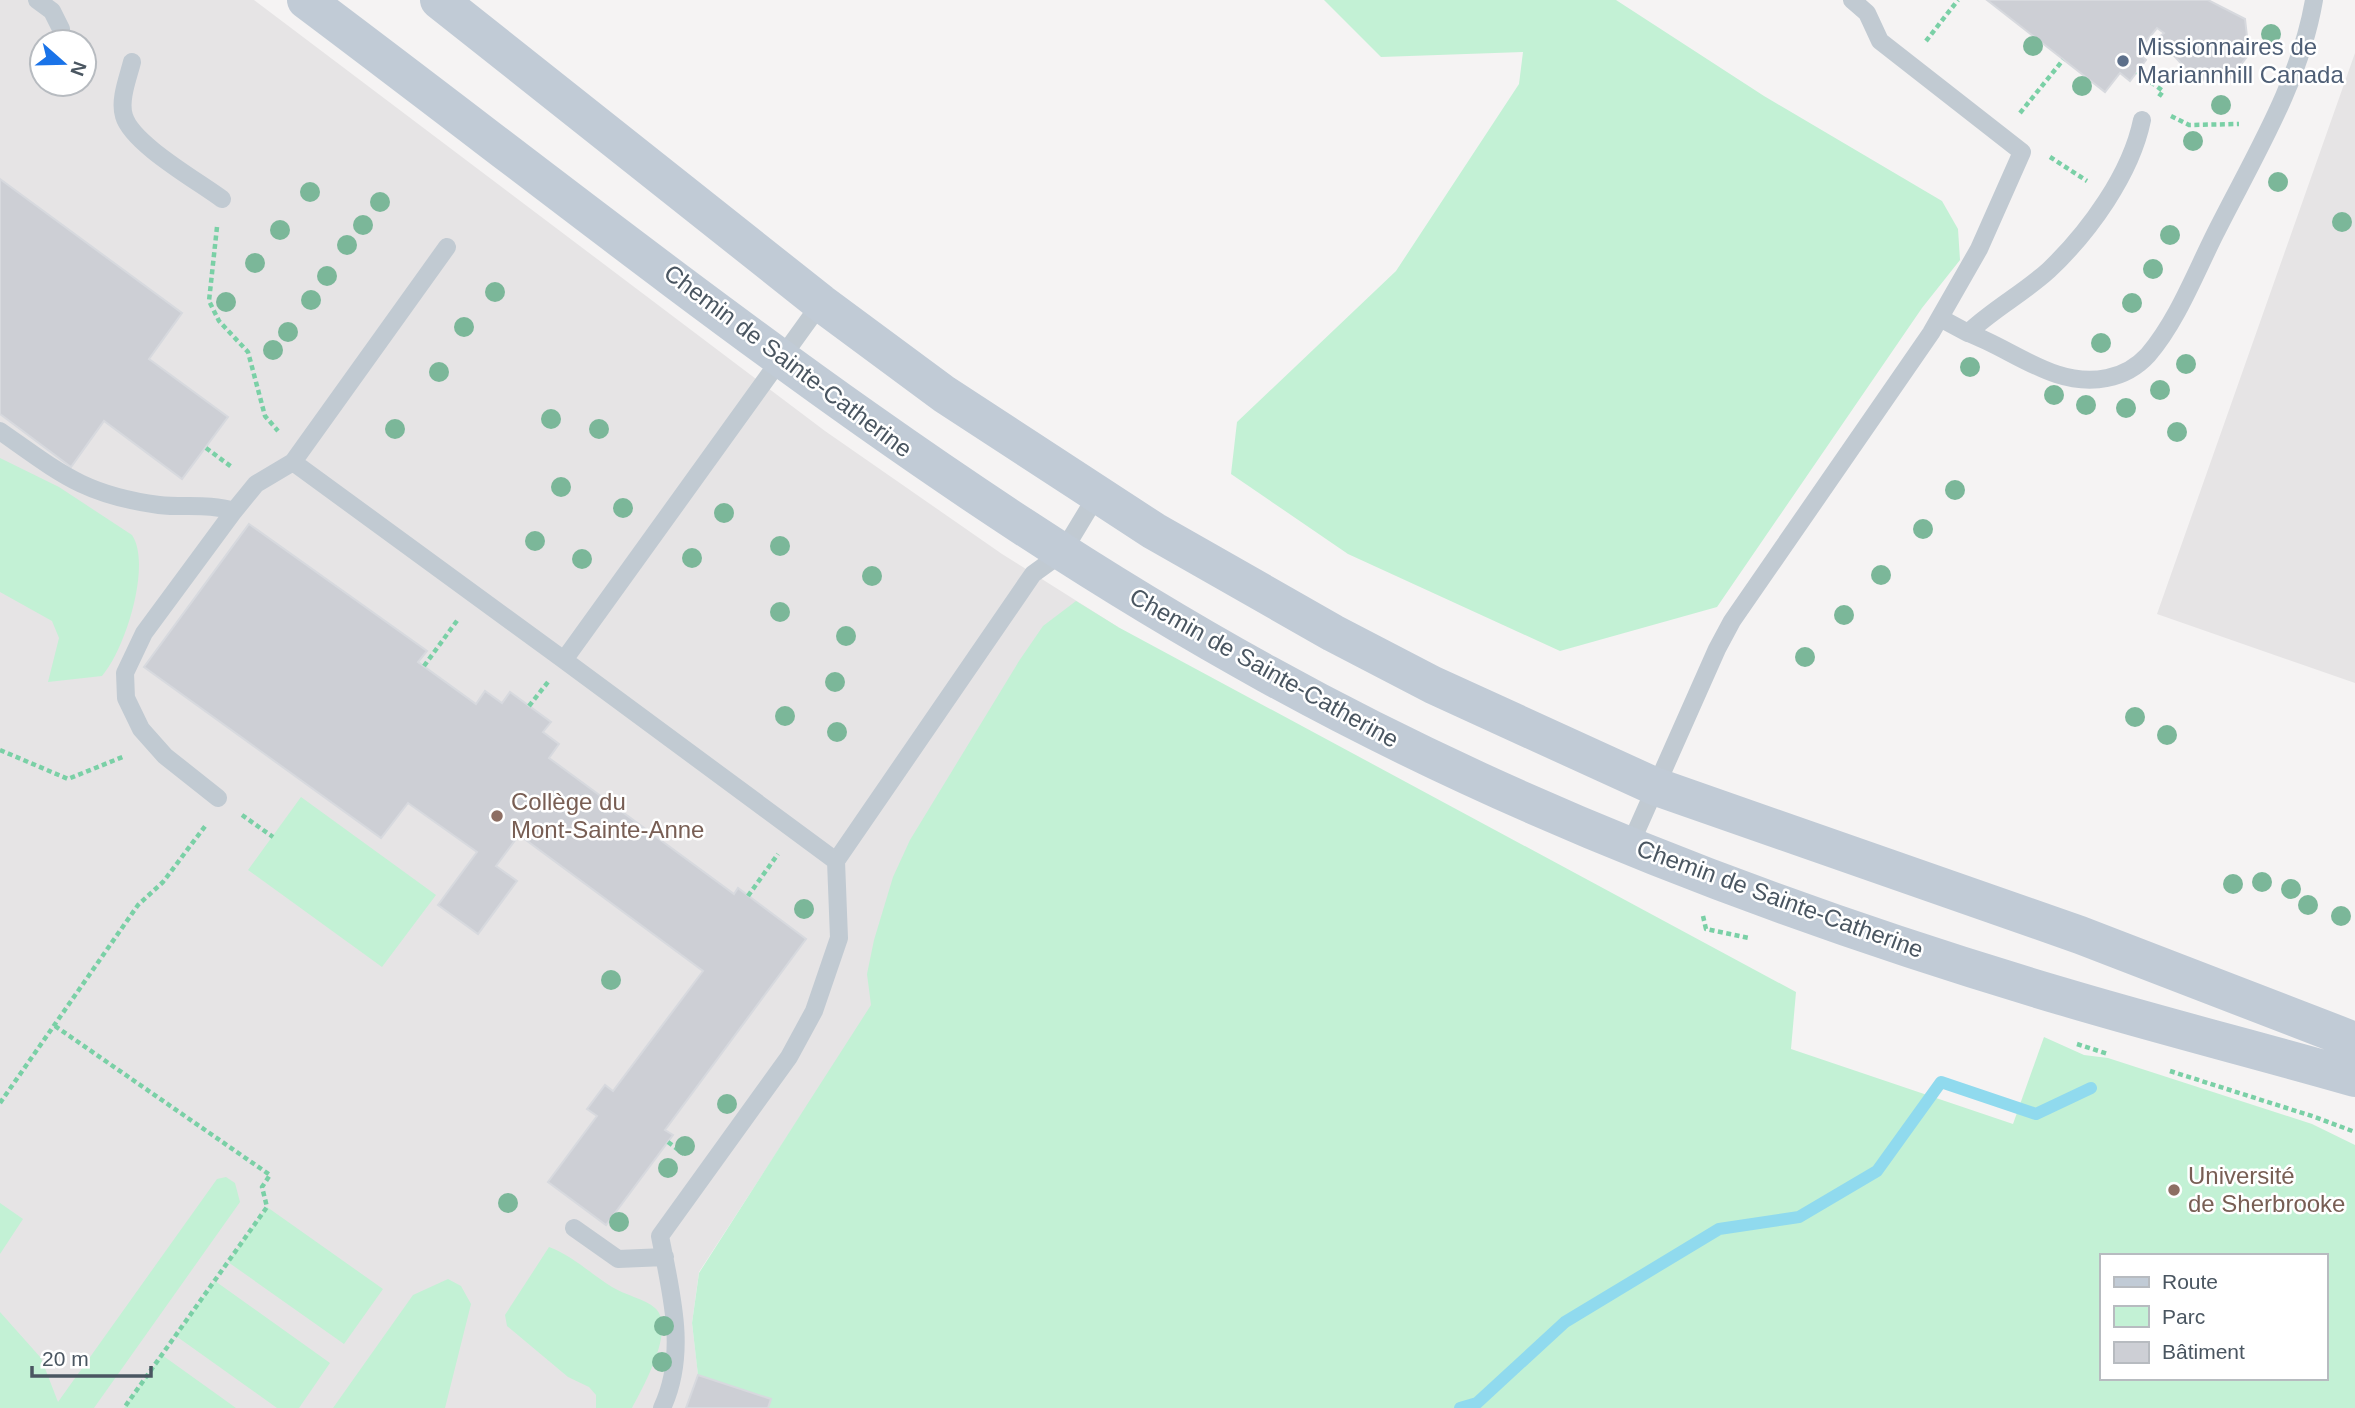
<svg xmlns="http://www.w3.org/2000/svg" width="2355" height="1408" viewBox="0 0 2355 1408" font-family="Arial,sans-serif">
  <rect width="100%" height="100%" fill="#f5f3f3"/>
  <!-- education -->
  <path fill="#e6e4e5" fill-rule="evenodd" d="M0,0H254L825,431L1002,554L1118,627L699,1272L692,1323L698,1374L771,1399L768,1408H65L0,1362ZM42,42H84V84H42Z
    M2355,53V683L2157,614Z"/>
  <!-- green -->
  <path fill="#c3f1d5" fill-rule="evenodd" d="M1324,0H1616L1764,96L1942,201L1958,229L1960,260L1922,308L1717,607L1560,651L1348,554L1231,474L1237,422L1396,271L1519,84L1523,52L1381,57Z
    M0,458L59,487L132,535C152,565 125,650 102,676L48,682L59,638L52,621L0,592Z
    M1076,601L1118,627L1796,992L1791,1049L2013,1124L2044,1037L2084,1055L2108,1058L2312,1124L2355,1145V1408H768L771,1399L698,1375L692,1323L699,1273L871,1005L867,974L874,940L893,877L910,840L1019,661L1043,626ZM2101,1256H2325V1378H2101Z
    M301,797L436,895L382,967L248,870Z
    M226,1177L235,1183L240,1202L94,1408H0V1312L41,1358L58,1402L217,1179Z
    M0,1203L23,1219L0,1254Z
    M267,1207L383,1289L344,1344L228,1262Z
    M549,1247C573,1256 591,1274 612,1287C625,1295 645,1299 655,1308C677,1328 642,1389 632,1408H596V1395L589,1387L568,1377L507,1326L505,1315Z
    M448,1279L461,1286L471,1304L445,1408H333L413,1295Z
    M215,1281L330,1363L299,1408H277L176,1336Z
    M162,1355L236,1408H124Z"/>
  <g fill="none" stroke-linecap="round" stroke-linejoin="round">
    <!-- stream -->
    <path stroke="#90daee" stroke-width="12" d="M1460,1408L1477,1403L1565,1322L1719,1229L1799,1217L1877,1171L1941,1082L2036,1114L2091,1088"/>
  </g>
  <!-- building -->
  <path fill="#cdcfd5" stroke="#d7d9de" stroke-width="2" d="M1987,0H2208L2245,19L2249,54L2231,78L2197,81L2158,38L2164,33L2157,28L2137,52L2146,60L2130,81L2120,73L2105,92Z
    M0,179L182,313L149,359L228,417L182,479L104,421L71,467L0,414Z
    M249,524L427,651L418,662L476,704L485,691L502,703L510,692L551,722L543,732L559,744L549,758L734,894L738,888L806,939L665,1130L673,1135L606,1225L548,1182L597,1116L587,1109L605,1085L613,1091L703,971L519,835L496,866L517,881L478,934L438,905L477,852L408,803L381,838L144,667Z
    M698,1375L771,1399L768,1408H686Z"/>
  <g fill="none" stroke-linecap="round" stroke-linejoin="round">
    <!-- path -->
    <path stroke="#7ad0a6" stroke-width="4.5" stroke-dasharray="5 3.5" stroke-linecap="butt" d="M1926,41L1958,0
      M2137,72L2163,91L2158,98
      M2020,113L2063,60
      M2171,116L2189,125L2239,124
      M2050,157L2087,181
      M217,227L209,301L219,321L248,352L265,416L278,431
      M206,448L233,468
      M424,666L459,618
      M529,706L548,682
      M0,750L68,779L125,756
      M242,815L273,837
      M748,896L778,854
      M1703,916L1706,929L1749,938
      M55,1026L270,1175L262,1187L267,1207L124,1408
      M2077,1044L2108,1054
      M2170,1071L2315,1117L2355,1132
      M0,1103L138,905L163,882L206,825
      M668,1142L684,1154"/>
    <!-- service -->
    <path stroke="#c1cad2" stroke-width="18" d="M37,0L52,11L61,29
      M132,62C128,78 119,100 124,116C132,144 198,181 222,199
      M447,247L293,462L564,660
      M821,303L564,660L836,861L1033,574L1062,553L1097,495
      M1940,318L1968,333C1993,309 2024,293 2049,270C2089,232 2131,174 2142,120
      M1968,333C2013,349 2056,389 2107,378C2123,375 2137,367 2148,355C2177,321 2195,274 2215,234C2252,160 2300,83 2314,0
      M0,431C60,473 84,495 159,505C184,508 209,503 234,511
      M218,798L165,756L141,729L126,698L125,673L144,633L234,511L256,484L293,462
      M1630,845L1717,649L1732,621L1931,333L1979,249L2022,152L1880,41L1867,13L1852,0
      M574,1228L618,1259L665,1257
      M662,1408C688,1353 671,1293 660,1236L789,1057L814,1011L839,938L836,861"/>
    <!-- secondary -->
    <path stroke="#c1cbd6" stroke-width="38" d="M306,0C618,234 925,486 1267,674C1516,812 1788,915 2061,996C2158,1025 2257,1050 2355,1078
      M439,0L821,303L944,394L1154,531L1333,633L1433,685L1654,786L2080,935L2355,1041"/>
  </g>
  <!-- trees -->
  <g fill="#7bb799">
    <circle cx="2271" cy="34" r="10"/>
    <circle cx="2033" cy="46" r="10"/>
    <circle cx="2082" cy="86" r="10"/>
    <circle cx="2221" cy="105" r="10"/>
    <circle cx="2193" cy="141" r="10"/>
    <circle cx="2278" cy="182" r="10"/>
    <circle cx="310" cy="192" r="10"/>
    <circle cx="380" cy="202" r="10"/>
    <circle cx="2342" cy="222" r="10"/>
    <circle cx="363" cy="225" r="10"/>
    <circle cx="280" cy="230" r="10"/>
    <circle cx="2170" cy="235" r="10"/>
    <circle cx="347" cy="245" r="10"/>
    <circle cx="255" cy="263" r="10"/>
    <circle cx="2153" cy="269" r="10"/>
    <circle cx="327" cy="276" r="10"/>
    <circle cx="495" cy="292" r="10"/>
    <circle cx="311" cy="300" r="10"/>
    <circle cx="226" cy="302" r="10"/>
    <circle cx="2132" cy="303" r="10"/>
    <circle cx="464" cy="327" r="10"/>
    <circle cx="288" cy="332" r="10"/>
    <circle cx="2101" cy="343" r="10"/>
    <circle cx="273" cy="350" r="10"/>
    <circle cx="2186" cy="364" r="10"/>
    <circle cx="1970" cy="367" r="10"/>
    <circle cx="439" cy="372" r="10"/>
    <circle cx="2160" cy="390" r="10"/>
    <circle cx="2054" cy="395" r="10"/>
    <circle cx="2086" cy="405" r="10"/>
    <circle cx="2126" cy="408" r="10"/>
    <circle cx="551" cy="419" r="10"/>
    <circle cx="395" cy="429" r="10"/>
    <circle cx="599" cy="429" r="10"/>
    <circle cx="2177" cy="432" r="10"/>
    <circle cx="561" cy="487" r="10"/>
    <circle cx="1955" cy="490" r="10"/>
    <circle cx="623" cy="508" r="10"/>
    <circle cx="724" cy="513" r="10"/>
    <circle cx="1923" cy="529" r="10"/>
    <circle cx="535" cy="541" r="10"/>
    <circle cx="780" cy="546" r="10"/>
    <circle cx="692" cy="558" r="10"/>
    <circle cx="582" cy="559" r="10"/>
    <circle cx="1881" cy="575" r="10"/>
    <circle cx="872" cy="576" r="10"/>
    <circle cx="780" cy="612" r="10"/>
    <circle cx="1844" cy="615" r="10"/>
    <circle cx="846" cy="636" r="10"/>
    <circle cx="1805" cy="657" r="10"/>
    <circle cx="835" cy="682" r="10"/>
    <circle cx="785" cy="716" r="10"/>
    <circle cx="2135" cy="717" r="10"/>
    <circle cx="837" cy="732" r="10"/>
    <circle cx="2167" cy="735" r="10"/>
    <circle cx="2262" cy="882" r="10"/>
    <circle cx="2233" cy="884" r="10"/>
    <circle cx="2291" cy="889" r="10"/>
    <circle cx="2308" cy="905" r="10"/>
    <circle cx="804" cy="909" r="10"/>
    <circle cx="2341" cy="916" r="10"/>
    <circle cx="611" cy="980" r="10"/>
    <circle cx="727" cy="1104" r="10"/>
    <circle cx="685" cy="1146" r="10"/>
    <circle cx="668" cy="1168" r="10"/>
    <circle cx="508" cy="1203" r="10"/>
    <circle cx="619" cy="1222" r="10"/>
    <circle cx="664" cy="1326" r="10"/>
    <circle cx="662" cy="1362" r="10"/>
  </g>
  <!-- markers -->
  <circle fill="#5c6f8a" stroke="#fff" stroke-width="2.5" cx="2123" cy="61" r="7"/>
  <g fill="#8d6e63" stroke="#fff" stroke-width="2.5">
    <circle cx="497" cy="816" r="7"/>
    <circle cx="2174" cy="1190" r="7"/>
  </g>
  <g text-anchor="middle" stroke-width="5" stroke-linejoin="round" paint-order="stroke">
    <!-- service labels -->
    <g font-size="24" fill="#4e5e75" stroke="#fff" text-anchor="start">
      <text x="2137" y="55">Missionnaires de<tspan x="2137" dy="28">Mariannhill Canada</tspan></text>
    </g>
    <!-- street labels -->
    <g font-size="24" fill="#4a5661" stroke="#fff">
      <text transform="translate(788 361) rotate(37)" y="8">Chemin de Sainte-Catherine</text>
      <text transform="translate(1264 668) rotate(29)" y="8">Chemin de Sainte-Catherine</text>
      <text transform="translate(1780 899) rotate(20)" y="8">Chemin de Sainte-Catherine</text>
    </g>
    <!-- education labels -->
    <g font-size="24" fill="#785e54" stroke="#fff" text-anchor="start">
      <text x="511" y="810">Collège du<tspan x="511" dy="28">Mont-Sainte-Anne</tspan></text>
      <text x="2188" y="1184">Université<tspan x="2188" dy="28">de Sherbrooke</tspan></text>
    </g>
  </g>
  <!-- legend -->
  <rect x="2100" y="1254" width="228" height="126" fill="#ffffff" stroke="#b7bbc0" stroke-width="2"/>
  <rect x="2114" y="1277" width="35" height="10" fill="#c1cbd6" stroke="#b7bbc0" stroke-width="2"/>
  <text x="2162" y="1289" font-size="21" fill="#4a5661">Route</text>
  <rect x="2114" y="1306" width="35" height="21" fill="#c3f1d5" stroke="#b7bbc0" stroke-width="2"/>
  <text x="2162" y="1324" font-size="21" fill="#4a5661">Parc</text>
  <rect x="2114" y="1342" width="35" height="21" fill="#cdcfd5" stroke="#b7bbc0" stroke-width="2"/>
  <text x="2162" y="1359" font-size="21" fill="#4a5661">Bâtiment</text>
  <!-- north arrow -->
  <g transform="translate(63 63) rotate(110)"><circle r="33" fill="#ffffff" stroke="#b7bbc0" stroke-width="2"/>
  <path d="M0-5L12 26L0 18L-12 26Z" fill="#1a73e8"/>
  <text y="-10" font-size="19" font-weight="bold" text-anchor="middle" fill="#4a5661">N</text>
  </g>
  <!-- scale -->
  <path d="M32 1366v10h119v-10" fill="none" stroke="#4a5661" stroke-width="3.5"/>
  <text x="42" y="1366" font-size="21" fill="#4a5661" stroke="#ffffff" stroke-width="5" paint-order="stroke">20 m</text>
</svg>
